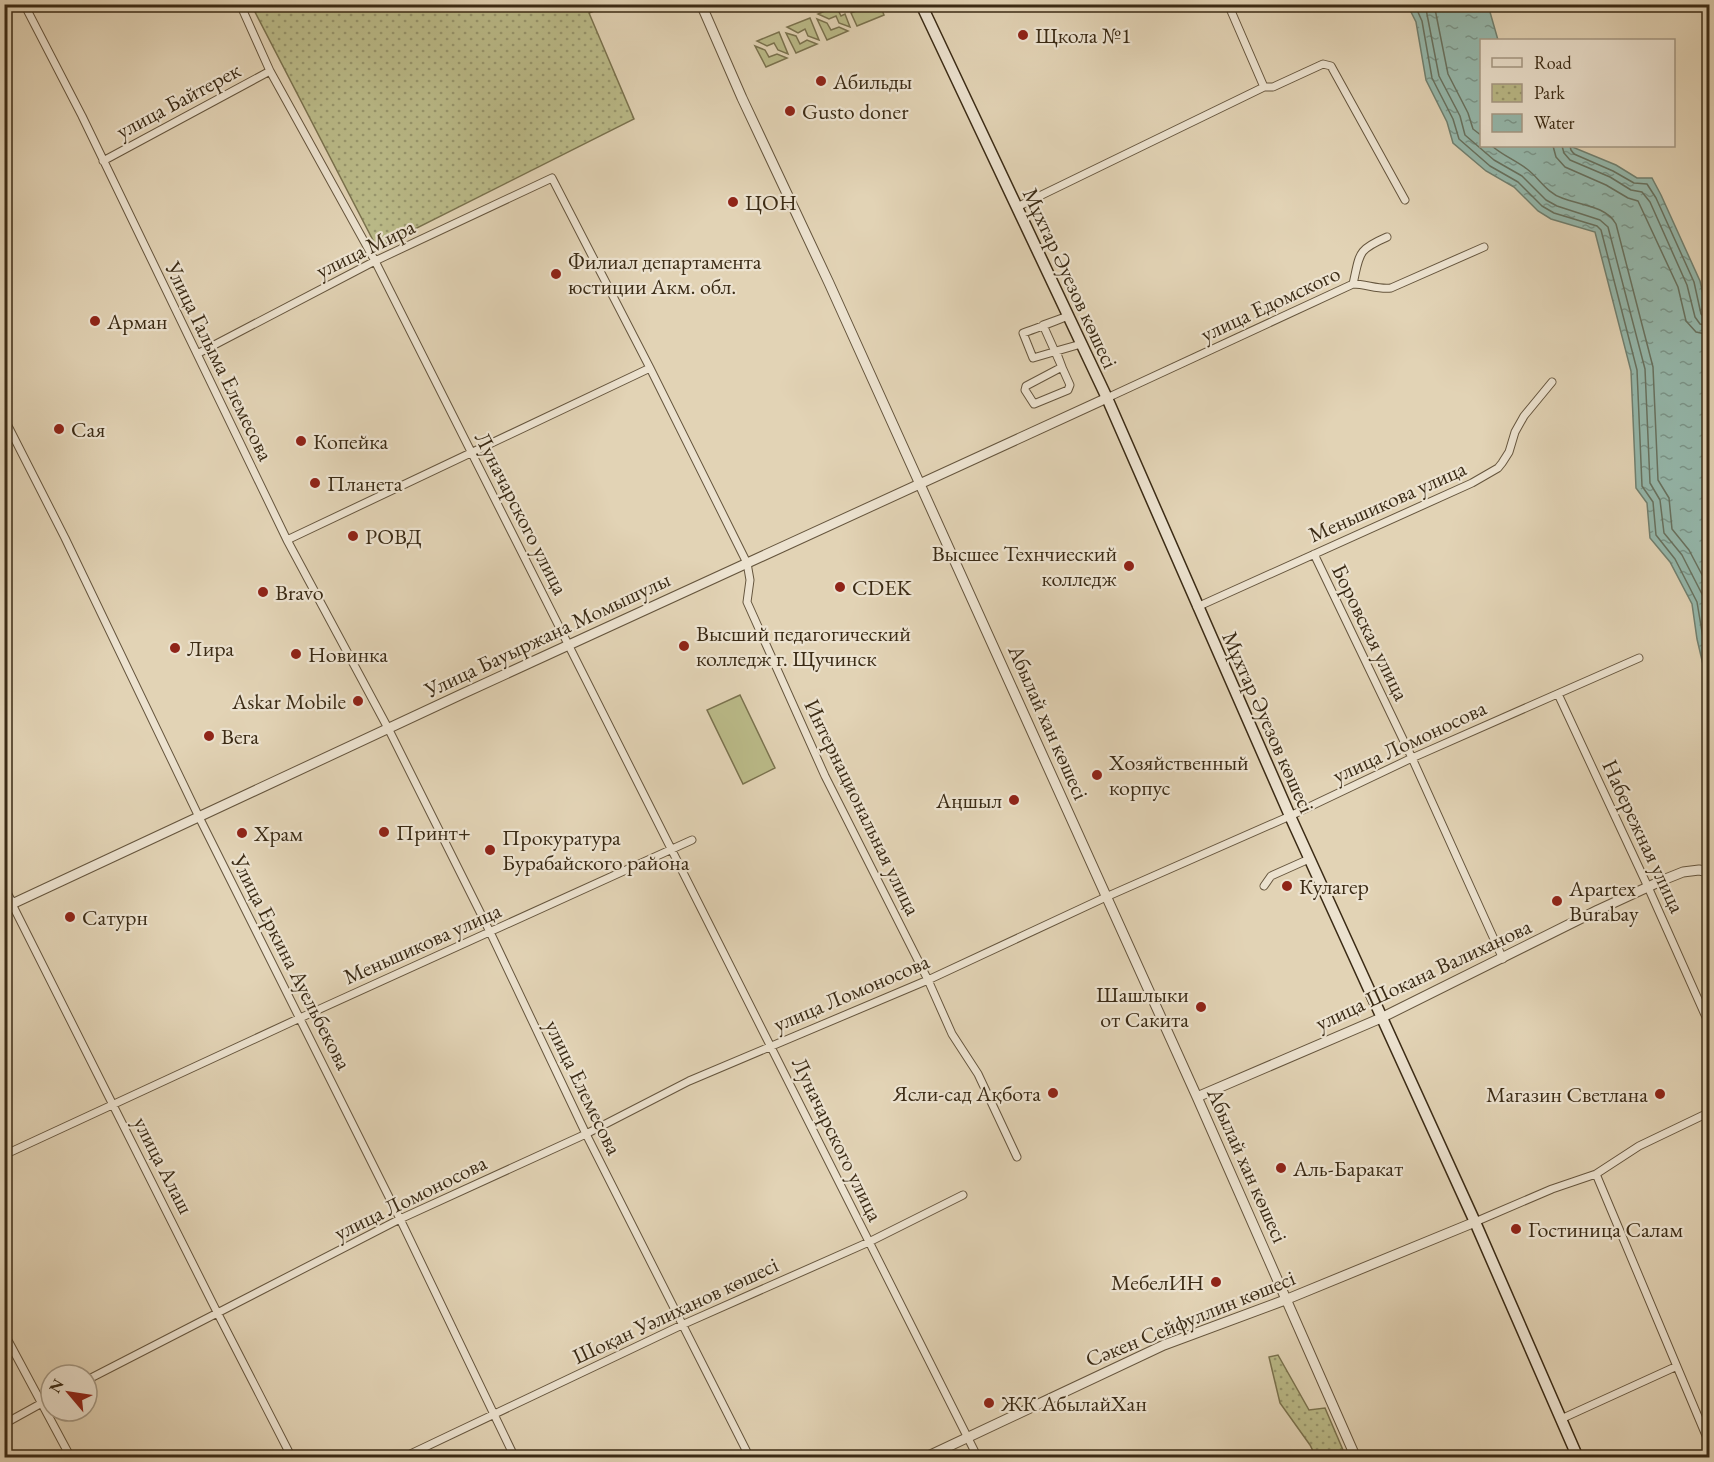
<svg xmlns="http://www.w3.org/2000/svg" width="1714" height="1462" viewBox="0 0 1714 1462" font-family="'EB Garamond',serif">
  <defs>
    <pattern id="park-dots" width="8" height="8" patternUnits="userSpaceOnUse" patternTransform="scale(1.5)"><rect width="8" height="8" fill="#baba88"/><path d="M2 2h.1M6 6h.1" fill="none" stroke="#98976e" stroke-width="1.8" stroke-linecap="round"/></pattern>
    <pattern id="water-ripples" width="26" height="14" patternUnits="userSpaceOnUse" patternTransform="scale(1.5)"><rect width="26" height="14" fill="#95b8ac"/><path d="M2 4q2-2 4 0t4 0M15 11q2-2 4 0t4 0" fill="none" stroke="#7b968b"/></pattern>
  </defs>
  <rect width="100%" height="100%" fill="#e2d3b5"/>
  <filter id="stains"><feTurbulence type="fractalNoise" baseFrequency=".00333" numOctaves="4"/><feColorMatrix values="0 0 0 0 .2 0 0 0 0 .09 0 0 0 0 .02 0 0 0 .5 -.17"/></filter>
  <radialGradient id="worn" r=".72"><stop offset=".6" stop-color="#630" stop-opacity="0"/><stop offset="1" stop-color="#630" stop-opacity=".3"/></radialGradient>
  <!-- green -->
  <path fill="#baba88" stroke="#7a724e" stroke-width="1.5" d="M870,5H880L884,15L857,26L851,13Z
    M836,6L841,16L845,14L850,27L839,23L836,16L829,19L818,14Z
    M810,18L819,40L808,36L805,29L798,33L787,27Z
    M817,19L827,23L831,30L839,27L848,31L827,40Z
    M779,32L788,54L778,50L774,43L767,46L757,41Z
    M786,33L796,36L800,44L807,40L817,44L796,53Z
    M755,46L765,50L769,57L777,54L787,58L766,67Z
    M740,695L775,768L743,784L707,710Z"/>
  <!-- park -->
  <path fill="url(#park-dots)" stroke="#7a724e" stroke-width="1.5" d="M270,5H610L589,13L634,119L377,248L255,12Z
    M1278,1355L1309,1410L1325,1408L1346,1457H1316L1310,1445L1280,1403L1269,1357Z"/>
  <!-- water -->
  <path fill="url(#water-ripples)" stroke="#718070" stroke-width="1.5" d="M1412,5H1488L1498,40H1482V146H1570L1616,165L1637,178H1652L1661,195L1700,281L1710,325L1709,690L1697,639L1692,604L1670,562L1650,538L1647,503L1636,488L1631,371L1595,232L1551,219L1538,211L1514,187L1486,171L1453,143L1447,122L1426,80L1416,22L1410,10Z"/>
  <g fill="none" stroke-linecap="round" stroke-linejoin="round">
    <!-- shore -->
    <path stroke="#687260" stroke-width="1.5" d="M1418,4L1417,10L1422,21L1432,78L1453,119L1459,139L1490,166L1518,182L1542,206L1554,213L1597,226L1601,230L1637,370L1642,486L1653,502L1656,535L1675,559L1697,602L1703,638L1710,663
      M1425,4L1439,76L1460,116L1465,135L1494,160L1522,176L1546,200L1557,206L1600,220L1608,227L1645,369L1650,483L1660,500L1664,533L1682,555L1704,598L1710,633
      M1434,4L1448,74L1468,113L1473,129L1482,136
      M1492,146C1502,155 1515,160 1527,169C1539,178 1547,193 1562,198C1580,205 1606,206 1616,224L1653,367L1658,480L1669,498L1672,529L1689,550L1710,590
      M1553,146L1556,157L1565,167L1606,185L1628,198L1638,201L1678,287L1686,321L1696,332L1710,335
      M1562,146L1564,153L1570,160L1610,177L1631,190L1642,192L1650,202L1687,285L1695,317L1700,324L1710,326
      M1570,146L1571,150L1574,154L1613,171L1634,183L1647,184L1656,198L1694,282L1701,314L1705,318H1710"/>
    <!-- minor casing -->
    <g stroke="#65553d" stroke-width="9">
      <path id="minor" d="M24,4L82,116L287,540L389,730L490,932L586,1134L750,1458
        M240,4L270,71L375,261L978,1458
        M1228,4L1264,87
        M103,161L270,71
        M1017,207L1264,87H1273L1323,64L1331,66L1405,200
        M1353,284C1360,253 1357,250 1387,237
        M1081,344L1056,351L1062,367L1026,386L1025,390L1034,404L1068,390L1070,385L1043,325L1068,316C1053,322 1038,328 1023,333L1033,358L1081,344
        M197,354L375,261L552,178L650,368L747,563L750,580L747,602L825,776L928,980L952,1034L978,1074L1017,1157
        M1107,398L1353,284C1366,284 1379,290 1391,288L1484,247
        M4,418L65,538L199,817L400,1219L515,1458
        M287,540L650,368
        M1314,554L1412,758L1503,959
        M1197,607L1472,483L1498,468L1502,463L1509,452L1515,432L1524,416L1552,382
        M1558,694L1648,887L1710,1026
        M1264,886L1271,876L1309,859
        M4,908L12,904L217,1312L292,1458
        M4,1155L300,1018L692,840
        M1596,1174L1710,1445
        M1475,1222L1552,1189L1596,1174L1639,1146L1710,1112
        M4,1333L71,1458
        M87,1380L400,1219L586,1134L689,1081L928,980L1106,897L1290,816L1412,758L1639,658
        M1561,1419L1675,1367
        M4,1424L51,1398
        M402,1458L684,1324L869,1242L963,1195"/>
    </g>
    <!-- tertiary casing -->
    <g stroke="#65553d" stroke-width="11">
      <path id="tertiary" d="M701,4L742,98L829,283L1197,1097L1356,1458
        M4,889L12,904L462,694L1107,398
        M1197,1097L1381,1018L1598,910L1663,880L1683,872L1699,870L1710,872
        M924,1458L1164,1345L1285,1300L1475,1222"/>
    </g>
    <!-- secondary casing -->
    <g stroke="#3b2b15" stroke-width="13">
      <path id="secondary" d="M921,4L1107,398L1290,816L1475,1222L1578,1458"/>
    </g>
    <!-- minor -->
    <use href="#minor" stroke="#ece2cf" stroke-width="7"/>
    <!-- tertiary -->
    <use href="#tertiary" stroke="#ece2cf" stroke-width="9"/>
    <!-- secondary -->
    <use href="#secondary" stroke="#ece2cf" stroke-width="10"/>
  </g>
  <!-- markers -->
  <g fill="#8f2418" stroke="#ece2cf" stroke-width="2">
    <circle cx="1023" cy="35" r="6"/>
    <circle cx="821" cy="81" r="6"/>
    <circle cx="790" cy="111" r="6"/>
    <circle cx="733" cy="202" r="6"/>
    <circle cx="556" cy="274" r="6"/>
    <circle cx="95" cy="321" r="6"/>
    <circle cx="59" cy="429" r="6"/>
    <circle cx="301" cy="441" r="6"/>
    <circle cx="315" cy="483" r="6"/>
    <circle cx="353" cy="536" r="6"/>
    <circle cx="1129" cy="566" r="6"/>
    <circle cx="840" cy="587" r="6"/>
    <circle cx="263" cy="592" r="6"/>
    <circle cx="684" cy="646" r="6"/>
    <circle cx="175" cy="648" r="6"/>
    <circle cx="296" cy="654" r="6"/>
    <circle cx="358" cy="701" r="6"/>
    <circle cx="209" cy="736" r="6"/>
    <circle cx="1097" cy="775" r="6"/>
    <circle cx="1014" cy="800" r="6"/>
    <circle cx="384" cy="832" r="6"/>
    <circle cx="242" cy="833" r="6"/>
    <circle cx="490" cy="850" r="6"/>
    <circle cx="1287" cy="886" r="6"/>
    <circle cx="1557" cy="901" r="6"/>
    <circle cx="70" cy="917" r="6"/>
    <circle cx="1201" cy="1007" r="6"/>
    <circle cx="1053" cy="1093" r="6"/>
    <circle cx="1660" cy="1094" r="6"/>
    <circle cx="1281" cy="1168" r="6"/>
    <circle cx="1516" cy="1229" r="6"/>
    <circle cx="1216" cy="1282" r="6"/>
    <circle cx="989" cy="1403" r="6"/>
  </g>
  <g text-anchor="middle" stroke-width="4.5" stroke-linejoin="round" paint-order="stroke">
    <!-- poi labels -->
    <g font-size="22" fill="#3b2b15" stroke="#ece2cf" text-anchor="start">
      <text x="1035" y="43">Щкола №1</text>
      <text x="833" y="89">Абильды</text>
      <text x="802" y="119">Gusto doner</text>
      <text x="745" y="210">ЦОН</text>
      <text x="568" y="269">Филиал департамента<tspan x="568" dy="25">юстиции Акм. обл.</tspan></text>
      <text x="107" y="329">Арман</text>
      <text x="71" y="437">Сая</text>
      <text x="313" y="449">Копейка</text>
      <text x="327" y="491">Планета</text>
      <text x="365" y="544">РОВД</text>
      <text x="1117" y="561" text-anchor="end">Высшее Технчиеский<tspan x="1117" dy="25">колледж</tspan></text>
      <text x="852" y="595">CDEK</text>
      <text x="275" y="600">Bravo</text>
      <text x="696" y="641">Высший педагогический<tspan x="696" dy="25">колледж г. Щучинск</tspan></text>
      <text x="187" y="656">Лира</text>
      <text x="308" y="662">Новинка</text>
      <text x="346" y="709" text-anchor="end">Askar Mobile</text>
      <text x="221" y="744">Вега</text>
      <text x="1109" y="770">Хозяйственный<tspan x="1109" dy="25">корпус</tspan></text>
      <text x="1002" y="808" text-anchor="end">Аңшыл</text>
      <text x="396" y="840">Принт+</text>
      <text x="254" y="841">Храм</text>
      <text x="502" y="845">Прокуратура<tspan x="502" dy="25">Бурабайского района</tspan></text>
      <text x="1299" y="894">Кулагер</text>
      <text x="1569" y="896">Apartex<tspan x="1569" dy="25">Burabay</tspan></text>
      <text x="82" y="925">Сатурн</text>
      <text x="1189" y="1002" text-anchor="end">Шашлыки<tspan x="1189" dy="25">от Сакита</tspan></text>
      <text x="1041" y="1101" text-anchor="end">Ясли-сад Ақбота</text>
      <text x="1648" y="1102" text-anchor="end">Магазин Светлана</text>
      <text x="1293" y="1176">Аль-Баракат</text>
      <text x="1528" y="1237">Гостиница Салам</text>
      <text x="1204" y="1290" text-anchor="end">МебелИН</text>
      <text x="1001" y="1411">ЖК АбылайХан</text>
    </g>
    <!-- street labels -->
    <g font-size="22" fill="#3b2b15" stroke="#ece2cf">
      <text transform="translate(178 100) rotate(-28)" y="8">улица Байтерек</text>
      <text transform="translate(365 248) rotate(-26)" y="8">улица Мира</text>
      <text transform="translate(1071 278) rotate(65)" y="8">Мұхтар Әуезов көшесі</text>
      <text transform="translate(1270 303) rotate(-25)" y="8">улица Едомского</text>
      <text transform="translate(220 361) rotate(64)" y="8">Улица Галыма Елемесова</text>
      <text transform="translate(1387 501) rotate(-24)" y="8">Меньшикова улица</text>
      <text transform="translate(522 513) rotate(63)" y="8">Луначарского улица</text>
      <text transform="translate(1371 632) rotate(64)" y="8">Боровская улица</text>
      <text transform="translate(547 634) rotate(-25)" y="8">Улица Бауыржана Момышулы</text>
      <text transform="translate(1049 722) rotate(66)" y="8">Абылай хан көшесі</text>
      <text transform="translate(1269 722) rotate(66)" y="8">Мұхтар Әуезов көшесі</text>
      <text transform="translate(1409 741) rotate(-25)" y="8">улица Ломоносова</text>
      <text transform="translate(863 807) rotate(64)" y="8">Интернациональная улица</text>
      <text transform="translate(1644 836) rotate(65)" y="8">Набережная улица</text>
      <text transform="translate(422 943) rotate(-24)" y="8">Меньшикова улица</text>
      <text transform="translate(292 962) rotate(63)" y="8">Улица Еркина Ауельбекова</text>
      <text transform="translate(1423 974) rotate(-25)" y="8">улица Шокана Валиханова</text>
      <text transform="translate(851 992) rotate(-23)" y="8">улица Ломоносова</text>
      <text transform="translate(584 1087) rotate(64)" y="8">улица Елемесова</text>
      <text transform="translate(838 1139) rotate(64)" y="8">Луначарского улица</text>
      <text transform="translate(164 1165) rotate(63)" y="8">улица Алаш</text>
      <text transform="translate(1248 1165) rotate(66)" y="8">Абылай хан көшесі</text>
      <text transform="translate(410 1197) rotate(-26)" y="8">улица Ломоносова</text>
      <text transform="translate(675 1310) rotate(-25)" y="8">Шоқан Уәлиханов көшесі</text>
      <text transform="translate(1190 1318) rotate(-22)" y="8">Сәкен Сейфуллин көшесі</text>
    </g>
  </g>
  <!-- margin -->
  <rect width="1714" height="1462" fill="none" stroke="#e2d3b5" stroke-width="24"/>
  <rect x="6" y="6" width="1702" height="1450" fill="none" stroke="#3b2b15" stroke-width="3"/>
  <rect x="12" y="12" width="1690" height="1438" fill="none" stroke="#3b2b15" stroke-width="1.5"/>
  <!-- legend -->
  <rect x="1480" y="39" width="195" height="108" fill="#ece2cf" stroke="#a59985" stroke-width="1.5"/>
  <rect x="1492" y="58" width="30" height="9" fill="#ece2cf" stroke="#a59985" stroke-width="1.5"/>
  <text x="1534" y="69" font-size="18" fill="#3b2b15">Road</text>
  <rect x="1492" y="84" width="30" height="18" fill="url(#park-dots)" stroke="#a59985" stroke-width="1.5"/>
  <text x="1534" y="99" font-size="18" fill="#3b2b15">Park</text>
  <rect x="1492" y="114" width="30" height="18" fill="url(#water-ripples)" stroke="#a59985" stroke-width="1.5"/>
  <text x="1534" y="129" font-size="18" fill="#3b2b15">Water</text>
  <!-- north arrow -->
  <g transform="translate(69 1393) rotate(299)"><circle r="28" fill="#ece2cf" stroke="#a59985" stroke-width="1.5"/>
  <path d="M0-4.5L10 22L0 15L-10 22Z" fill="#8f2418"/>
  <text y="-9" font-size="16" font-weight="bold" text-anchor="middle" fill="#3b2b15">N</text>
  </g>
  <rect width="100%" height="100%" filter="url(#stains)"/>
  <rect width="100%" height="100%" fill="url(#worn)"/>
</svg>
